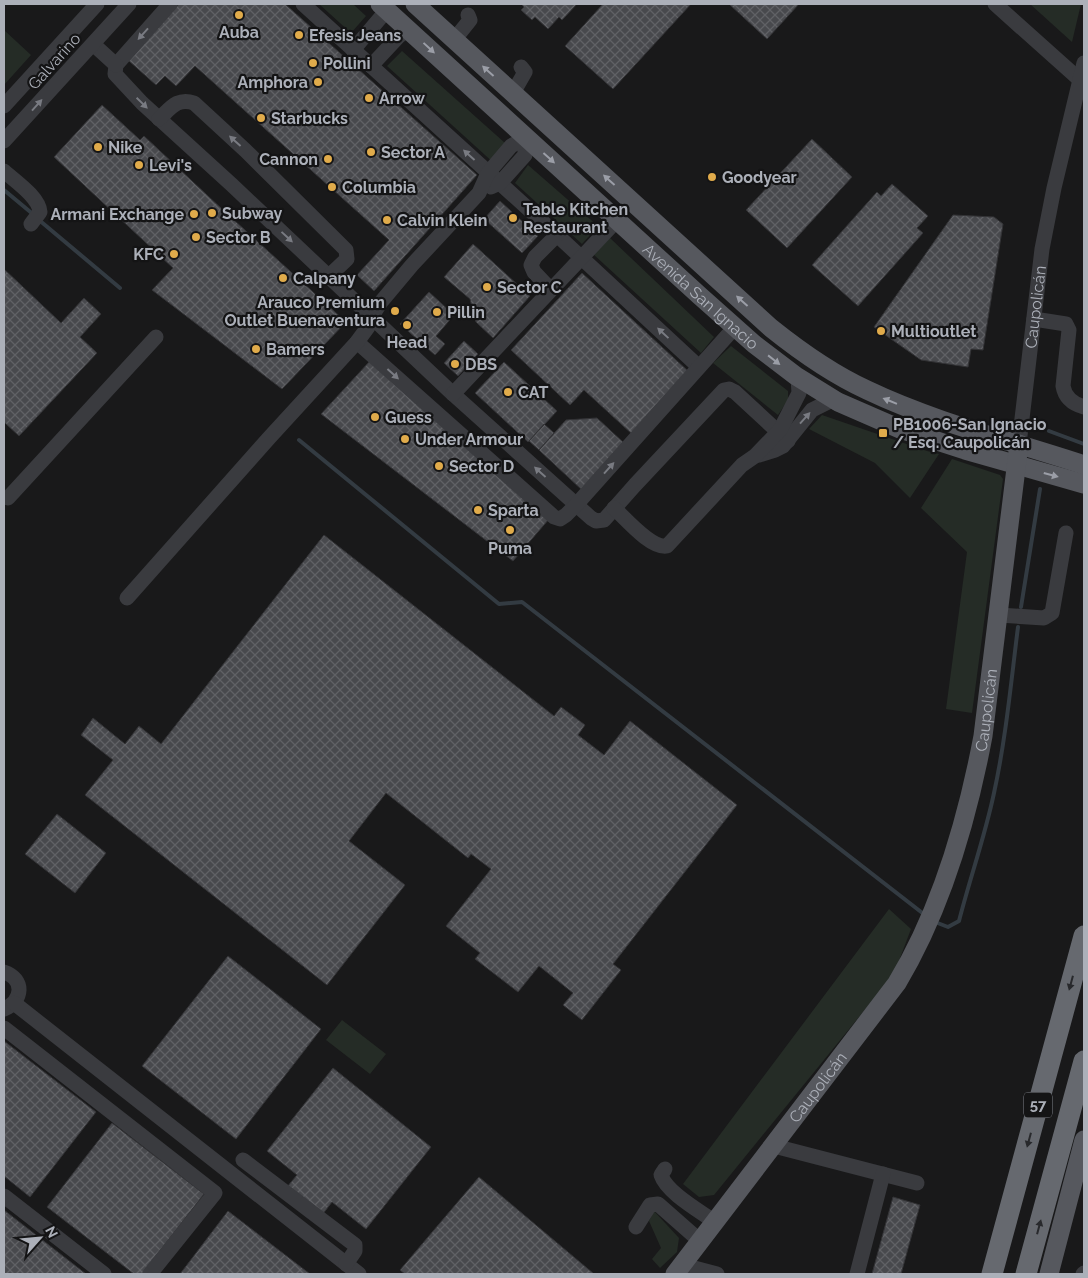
<svg xmlns="http://www.w3.org/2000/svg" width="1088" height="1278" viewBox="0 0 1088 1278" font-family="Raleway,sans-serif">
  <defs>
    <pattern id="building-cross-hatch" width="8" height="8" patternUnits="userSpaceOnUse" patternTransform="scale(1.25)"><rect width="8" height="8" fill="#48494d"/><path d="M0 0l8 8M0 8l8-8" fill="none" stroke="#606165"/></pattern>
  </defs>
  <rect width="100%" height="100%" fill="#19191a"/>
  <!-- green -->
  <path fill="#252c26" d="M319,4H353L366,16L351,33Z
    M1030,4H1081L1072,42Z
    M4,30L31,55L4,85Z
    M402,51L505,143L496,165L387,66Z
    M528,165L598,226L582,244L515,183Z
    M610,238L714,337L701,353L593,254Z
    M731,346L788,391V400L778,415L713,363Z
    M822,415L927,451L939,454L910,498L875,463L809,429Z
    M952,459L1000,475L1003,479L972,713L946,709L967,552L921,508Z
    M889,909L911,929L894,974L714,1195L699,1197L683,1184Z
    M342,1020L386,1054L370,1074L326,1040Z
    M654,1211L679,1238L677,1252L660,1268L652,1259L661,1248L649,1221Z"/>
  <g fill="none" stroke-linecap="round" stroke-linejoin="round">
    <!-- stream -->
    <path stroke="#333b42" stroke-width="4" d="M4,190L34,215
      M39,220L120,288
      M1049,431L1084,444
      M299,440L499,604L522,602L925,915
      M1021,607L1040,489
      M935,922L948,927L959,921C970,878 985,836 994,793C1006,738 1011,682 1018,627"/>
  </g>
  <!-- building -->
  <path fill="url(#building-cross-hatch)" stroke="#333336" d="M179,4H285L477,175L374,291L357,275L389,240L195,66L176,86L165,76L156,85L128,60Z
    M521,4H577L562,20L559,17L548,29L535,17L532,20L521,10L524,7Z
    M603,4H691L613,89L565,46Z
    M729,4H799L767,39Z
    M102,105L140,140L144,136L224,211L346,322L282,389L152,290L173,268L54,157Z
    M812,139L852,177L787,248L746,210Z
    M892,184L928,216L917,228L923,233L858,306L812,265L877,192L881,196Z
    M500,201L538,236L522,253L484,219Z
    M953,215L994,217L1003,224L983,350L971,349L968,367L921,360L874,327Z
    M473,244L530,296L493,338L476,322L470,299L444,277Z
    M4,269L61,323L84,298L101,314L80,337L97,353L19,436L4,422Z
    M582,273L689,372L632,434L584,390L570,405L511,350Z
    M429,292L454,315L436,336L445,344L435,355L400,324Z
    M464,341L478,354L458,376L444,363Z
    M370,361L549,519L513,561L321,414Z
    M504,362L557,411L528,442L475,393Z
    M597,418L625,444L582,490L539,450L566,420Z
    M544,424L554,433L539,450L529,441Z
    M324,535L554,716L561,707L585,725L578,735L604,755L630,721L737,805L613,964L621,970L582,1020L563,1005L573,993L539,966L518,992L475,959L480,953L446,926L491,869L471,854L468,858L386,793L349,841L405,885L327,985L85,795L113,760L81,735L93,718L125,744L139,726L161,744Z
    M57,814L106,853L75,893L25,854Z
    M228,956L321,1029L236,1139L142,1066Z
    M4,1041L96,1112L30,1197L4,1176Z
    M333,1068L431,1147L366,1229L332,1202L322,1215L287,1187L297,1175L267,1151Z
    M112,1123L204,1194L142,1274H134L47,1207Z
    M479,1177L594,1274H405L400,1270Z
    M893,1197L920,1205L901,1274H872Z
    M4,1210L86,1274H4Z
    M228,1211L310,1274H180Z"/>
  <g fill="none" stroke-linecap="round" stroke-linejoin="round">
    <!-- minor -->
    <g stroke="#3a3b3f" stroke-width="15">
      <path d="M170,4L116,65L115,74L142,103L232,185L453,394L591,518L596,521L604,520L635,485L724,390L729,389L735,392L788,441"/>
      <path d="M303,4L557,235L699,367"/>
      <path d="M995,4L1080,80"/>
      <path d="M454,40L470,20L468,15"/>
      <path d="M93,44L116,65"/>
      <path d="M353,50L387,10"/>
      <path d="M371,66L399,36L408,29"/>
      <path d="M513,93L525,72L521,67"/>
      <path d="M4,106L97,4"/>
      <path d="M159,119C170,109 177,97 194,103L245,150L346,250L347,259L329,276"/>
      <path d="M4,141L129,4"/>
      <path d="M4,171C15,181 39,197 40,212L31,224"/>
      <path d="M491,187L500,183L525,155V149L529,140"/>
      <path d="M551,290L534,272L531,265L535,257L557,235"/>
      <path d="M1034,319L1066,324L1069,330L1063,386C1065,398 1073,404 1084,407"/>
      <path d="M357,342L554,517L560,519L566,515L576,505L735,327"/>
      <path d="M453,394L617,220"/>
      <path id="s1" d="M1019,444L1042,249L1054,188L1084,63"/>
      <path d="M759,455L775,450L783,446L812,410L834,399"/>
      <path d="M8,498L156,337"/>
      <path d="M614,508C626,519 651,549 667,546L742,465L755,456L780,430L799,393L798,378"/>
      <path d="M127,598L269,438L357,342L368,327L372,316L381,302L412,265L479,193L488,173L511,146L518,142L529,140"/>
      <path d="M999,615L1044,618L1052,613L1066,533"/>
      <path d="M4,972C25,979 23,1001 4,1009"/>
      <path d="M14,1003L359,1274"/>
      <path d="M4,1028L215,1193L150,1274"/>
      <path d="M774,1146L917,1183"/>
      <path d="M243,1160L355,1245V1251L346,1264"/>
      <path d="M665,1169L661,1175C667,1193 700,1211 715,1222"/>
      <path d="M4,1196L104,1274"/>
      <path d="M636,1227L650,1205L658,1204L700,1241"/>
      <path d="M683,1265L717,1274"/>
      <path d="M857,1274L883,1174"/>
      <path d="M1083,1274L1084,1273"/>
    </g>
    <!-- major -->
    <g stroke="#56585e" stroke-width="19">
      <path id="s2" d="M380,4L700,296L754,344L796,376L838,402L900,429L965,450L1084,484"/>
      <path d="M415,4L771,328C801,352 832,374 867,390C936,423 1012,441 1084,465"/>
      <path id="s3" d="M675,1274L897,983C942,908 967,821 983,736L1019,444"/>
      <path d="M1049,1274L1084,1140"/>
    </g>
    <!-- highway -->
    <path stroke="#66696f" stroke-width="21" d="M992,1274L1084,936
      M1026,1274L1084,1061"/>
  </g>
  <!-- one-way arrows -->
  <defs><path id="oneway-solid" d="M-6-.8H1V-3.2L6.5 0L1 3.2V.8H-6Z" transform="scale(1.25)"/></defs>
  <g fill="#797b82">
    <use href="#oneway-solid" transform="translate(143 34) rotate(132)"/>
    <use href="#oneway-solid" transform="translate(142 103) rotate(44)"/>
    <use href="#oneway-solid" transform="translate(37 105) rotate(-48)"/>
    <use href="#oneway-solid" transform="translate(235 141) rotate(-138)"/>
    <use href="#oneway-solid" transform="translate(469 155) rotate(-138)"/>
    <use href="#oneway-solid" transform="translate(287 237) rotate(43)"/>
    <use href="#oneway-solid" transform="translate(663 333) rotate(-137)"/>
    <use href="#oneway-solid" transform="translate(393 374) rotate(42)"/>
    <use href="#oneway-solid" transform="translate(805 418) rotate(-48)"/>
    <use href="#oneway-solid" transform="translate(609 468) rotate(-48)"/>
    <use href="#oneway-solid" transform="translate(540 472) rotate(-138)"/>
  </g>
  <g fill="#9b9ea7">
    <use href="#oneway-solid" transform="translate(429 48) rotate(43)"/>
    <use href="#oneway-solid" transform="translate(488 71) rotate(-138)"/>
    <use href="#oneway-solid" transform="translate(549 158) rotate(42)"/>
    <use href="#oneway-solid" transform="translate(609 180) rotate(-138)"/>
    <use href="#oneway-solid" transform="translate(742 301) rotate(-138)"/>
    <use href="#oneway-solid" transform="translate(774 360) rotate(38)"/>
    <use href="#oneway-solid" transform="translate(890 401) rotate(-158)"/>
    <use href="#oneway-solid" transform="translate(1051 475) rotate(15)"/>
  </g>
  <g fill="#28292c">
    <use href="#oneway-solid" transform="translate(1071 983) rotate(105)"/>
    <use href="#oneway-solid" transform="translate(1029 1140) rotate(105)"/>
    <use href="#oneway-solid" transform="translate(1039 1227) rotate(-75)"/>
  </g>
  <!-- markers -->
  <g fill="#e0ab4b" stroke="#141415" stroke-width="2">
    <circle cx="239" cy="15" r="5"/>
    <circle cx="299" cy="35" r="5"/>
    <circle cx="313" cy="63" r="5"/>
    <circle cx="318" cy="82" r="5"/>
    <circle cx="369" cy="98" r="5"/>
    <circle cx="261" cy="118" r="5"/>
    <circle cx="98" cy="147" r="5"/>
    <circle cx="371" cy="152" r="5"/>
    <circle cx="328" cy="159" r="5"/>
    <circle cx="139" cy="165" r="5"/>
    <circle cx="712" cy="177" r="5"/>
    <circle cx="332" cy="187" r="5"/>
    <circle cx="212" cy="213" r="5"/>
    <circle cx="194" cy="214" r="5"/>
    <circle cx="513" cy="218" r="5"/>
    <circle cx="387" cy="220" r="5"/>
    <circle cx="196" cy="237" r="5"/>
    <circle cx="174" cy="254" r="5"/>
    <circle cx="283" cy="278" r="5"/>
    <circle cx="487" cy="287" r="5"/>
    <circle cx="395" cy="311" r="5"/>
    <circle cx="437" cy="312" r="5"/>
    <circle cx="407" cy="325" r="5"/>
    <circle cx="881" cy="331" r="5"/>
    <circle cx="256" cy="349" r="5"/>
    <circle cx="455" cy="364" r="5"/>
    <circle cx="508" cy="392" r="5"/>
    <circle cx="375" cy="417" r="5"/>
    <rect x="878" y="428" width="10" height="10" rx="2.5"/>
    <circle cx="405" cy="439" r="5"/>
    <circle cx="439" cy="466" r="5"/>
    <circle cx="478" cy="510" r="5"/>
    <circle cx="510" cy="530" r="5"/>
  </g>
  <g text-anchor="middle" stroke-width="4.5" stroke-linejoin="round" paint-order="stroke">
    <!-- shield labels -->
    <rect fill="#141415" stroke="#7e8188" stroke-width="1" x="1024" y="1092.5" width="28" height="25" rx="4"/>
    <g font-size="15" font-weight="bold" fill="#acb0b9">
      <text x="1038" y="1110">57</text>
    </g>
    <!-- poi labels -->
    <g font-size="16" font-weight="bold" fill="#acb0b9" stroke="#141415" text-anchor="start">
      <text x="239" y="38" text-anchor="middle">Auba</text>
      <text x="309" y="41">Efesis Jeans</text>
      <text x="323" y="69">Pollini</text>
      <text x="308" y="88" text-anchor="end">Amphora</text>
      <text x="379" y="104">Arrow</text>
      <text x="271" y="124">Starbucks</text>
      <text x="108" y="153">Nike</text>
      <text x="381" y="158">Sector A</text>
      <text x="318" y="165" text-anchor="end">Cannon</text>
      <text x="149" y="171">Levi's</text>
      <text x="722" y="183">Goodyear</text>
      <text x="342" y="193">Columbia</text>
      <text x="523" y="215">Table Kitchen<tspan x="523" dy="18">Restaurant</tspan></text>
      <text x="222" y="219">Subway</text>
      <text x="184" y="220" text-anchor="end">Armani Exchange</text>
      <text x="397" y="226">Calvin Klein</text>
      <text x="206" y="243">Sector B</text>
      <text x="164" y="260" text-anchor="end">KFC</text>
      <text x="293" y="284">Calpany</text>
      <text x="497" y="293">Sector C</text>
      <text x="385" y="308" text-anchor="end">Arauco Premium<tspan x="385" dy="18">Outlet Buenaventura</tspan></text>
      <text x="447" y="318">Pillin</text>
      <text x="891" y="337">Multioutlet</text>
      <text x="407" y="348" text-anchor="middle">Head</text>
      <text x="266" y="355">Bamers</text>
      <text x="465" y="370">DBS</text>
      <text x="518" y="398">CAT</text>
      <text x="385" y="423">Guess</text>
      <text x="893" y="430">PB1006-San Ignacio<tspan x="893" dy="18">/ Esq. Caupolicán</tspan></text>
      <text x="415" y="445">Under Armour</text>
      <text x="449" y="472">Sector D</text>
      <text x="488" y="516">Sparta</text>
      <text x="510" y="554" text-anchor="middle">Puma</text>
    </g>
    <!-- street labels -->
    <g font-size="16" fill="#acb0b9" stroke="#141415">
      <text transform="translate(54 61) rotate(-48)" y="6">Galvarino</text>
      <text dy="6" stroke="none"><textPath href="#s2" startOffset="434">Avenida San Ignacio</textPath></text>
      <text dy="6" stroke="none"><textPath href="#s1" startOffset="138">Caupolicán</textPath></text>
      <text dy="6" stroke="none"><textPath href="#s3" startOffset="655">Caupolicán</textPath></text>
      <text dy="6" stroke="none"><textPath href="#s3" startOffset="235">Caupolicán</textPath></text>
    </g>
  </g>
  <!-- border -->
  <rect width="1088" height="1278" fill="none" stroke="#acb0b9" stroke-width="10"/>
  <!-- north arrow -->
  <g transform="translate(40 1238) rotate(63)" stroke="#141415" stroke-width="4" paint-order="stroke">
  <path d="M0-4L9 19L0 12L-9 19Z" fill="#acb0b9"/>
  <text y="-8" font-size="14" font-weight="bold" text-anchor="middle" fill="#acb0b9">N</text>
  </g>
</svg>
